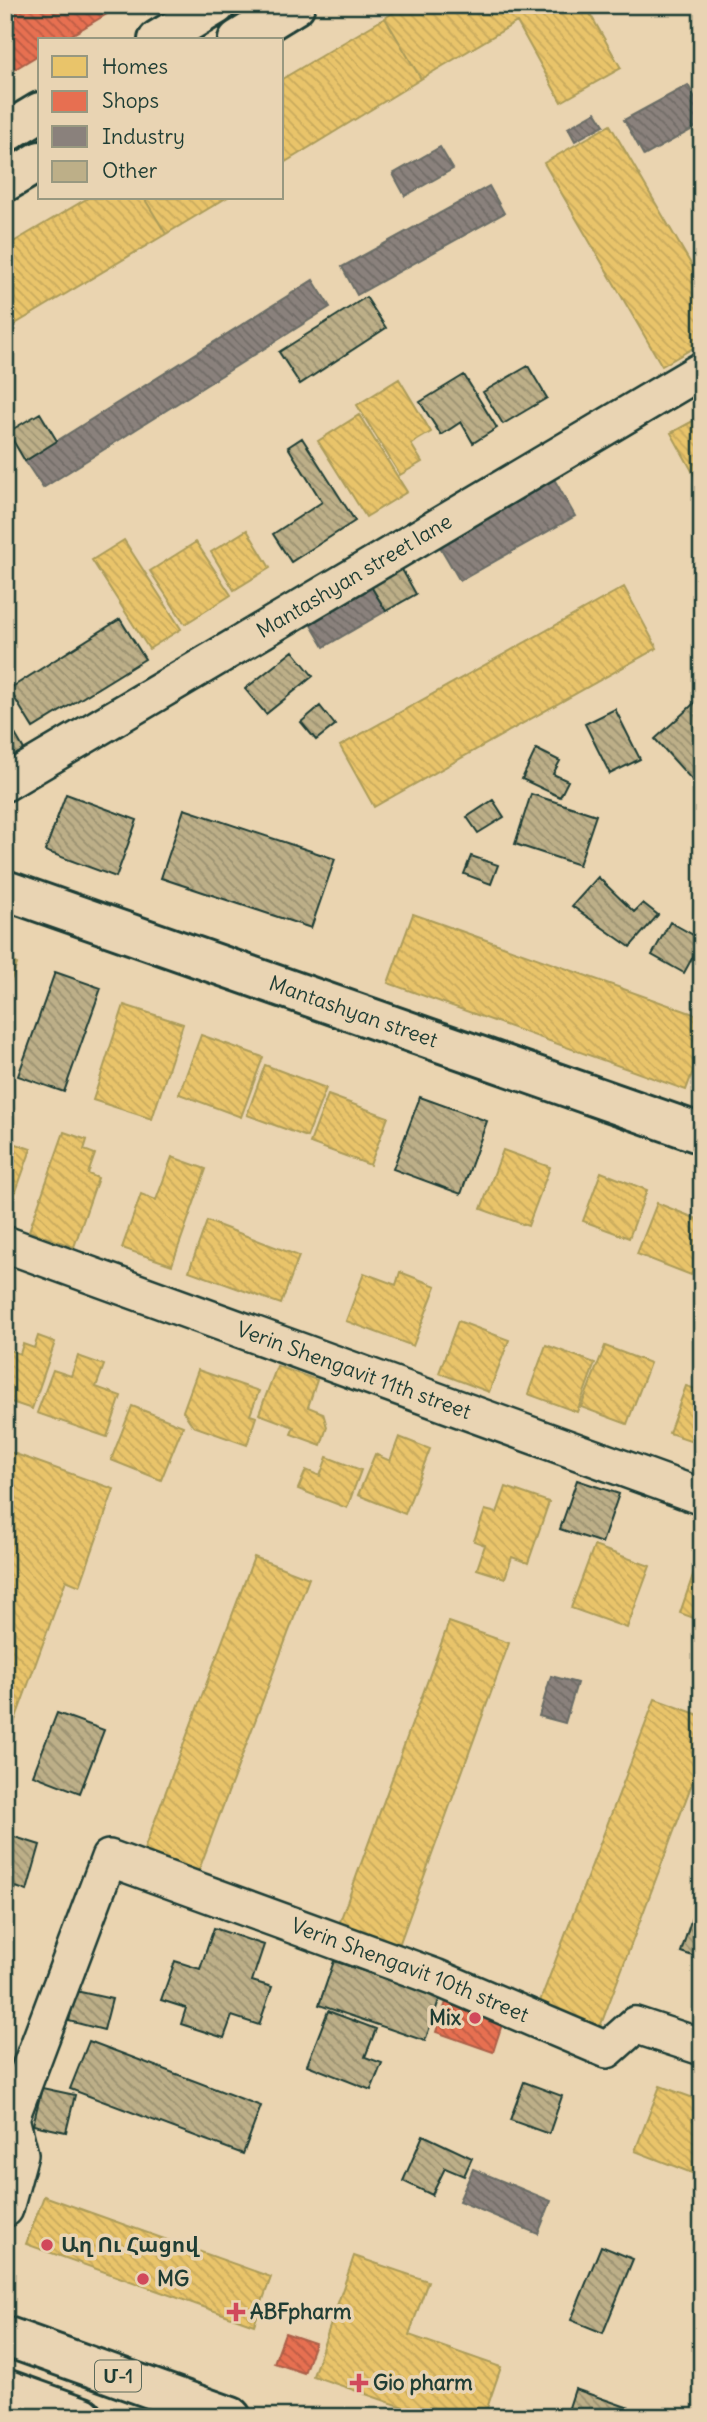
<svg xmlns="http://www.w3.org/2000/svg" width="707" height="2422" viewBox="0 0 707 2422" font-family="Delius,'Noto Sans Armenian',sans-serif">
  <defs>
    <pattern id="homes-back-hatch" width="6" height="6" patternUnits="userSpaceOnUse" patternTransform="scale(1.75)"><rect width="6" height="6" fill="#e9c46a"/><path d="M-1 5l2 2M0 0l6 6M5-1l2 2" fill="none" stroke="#c7a95c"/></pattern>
    <pattern id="shops-back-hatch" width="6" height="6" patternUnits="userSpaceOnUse" patternTransform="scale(1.75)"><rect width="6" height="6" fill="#e76f51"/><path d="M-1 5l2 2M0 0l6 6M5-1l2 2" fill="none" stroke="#bb5c44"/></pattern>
    <pattern id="industry-back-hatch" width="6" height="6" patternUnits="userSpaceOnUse" patternTransform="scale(1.75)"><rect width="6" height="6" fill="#8a817c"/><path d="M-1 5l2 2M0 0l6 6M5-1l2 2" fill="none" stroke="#706b66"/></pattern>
    <pattern id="building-back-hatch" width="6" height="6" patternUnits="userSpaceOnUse" patternTransform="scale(1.75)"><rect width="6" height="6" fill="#bdaf88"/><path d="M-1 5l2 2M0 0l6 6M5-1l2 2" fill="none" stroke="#999070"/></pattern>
  </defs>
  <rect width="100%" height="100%" fill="#ead4b0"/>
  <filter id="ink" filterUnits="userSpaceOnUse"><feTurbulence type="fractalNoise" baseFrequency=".0143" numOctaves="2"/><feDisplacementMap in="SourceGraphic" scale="14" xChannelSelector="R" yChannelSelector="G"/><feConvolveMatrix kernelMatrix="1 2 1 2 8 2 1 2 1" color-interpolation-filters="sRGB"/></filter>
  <g filter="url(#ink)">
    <!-- homes -->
    <path fill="url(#homes-back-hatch)" stroke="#ac9c5a" stroke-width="2" d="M405,5H585L621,68L561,102L517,22L421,79L385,18Z
      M385,18L421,79L282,164V79Z
      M610,125L702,283V343L662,366L544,163Z
      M88,198H144L166,234L5,330V247Z
      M144,198H226L166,234Z
      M399,379L431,432L411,444L422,462L400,475L357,405Z
      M359,415L407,492L366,517L318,441Z
      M702,416V489L671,433Z
      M247,530L270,568L234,590L211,552Z
      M124,540L181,629L149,649L92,560Z
      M196,542L231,595L185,624L150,571Z
      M624,587L657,648L374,807L340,746Z
      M413,914L702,1017V1046L686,1090L388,983Z
      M5,960L17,964L5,997Z
      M124,1005L183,1024L152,1119L93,1100Z
      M201,1035L263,1057L241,1117L179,1094Z
      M265,1065L326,1088L307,1137L247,1115Z
      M328,1095L388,1117L370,1165L310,1143Z
      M64,1132L87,1140L84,1150L95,1154L88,1174L98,1178L74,1247L29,1231Z
      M5,1140L31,1149L10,1208L5,1206Z
      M503,1150L550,1167L528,1226L481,1209Z
      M172,1157L206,1169L172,1265L122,1248L141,1194L156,1200Z
      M601,1172L647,1190L629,1238L583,1221Z
      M657,1203L702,1221V1249L691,1275L637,1254Z
      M207,1221L299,1256L281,1304L189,1271Z
      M400,1272L436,1286L413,1346L346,1321L364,1273L396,1285Z
      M458,1321L509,1340L489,1392L439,1373Z
      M38,1336L55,1342L32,1409L5,1400V1361L9,1350L20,1354L23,1344L34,1348Z
      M546,1345L595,1363L577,1412L528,1394Z
      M605,1346L650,1363L627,1424L581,1407Z
      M78,1356L104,1365L96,1387L121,1396L107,1437L37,1413L53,1370L71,1376Z
      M277,1366L317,1380L308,1407L323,1413L327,1427L321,1445L291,1434L294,1427L259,1414Z
      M198,1370L259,1391L250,1415L256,1417L247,1445L193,1426L183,1411Z
      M686,1386L702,1391V1444L669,1433Z
      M132,1406L183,1426L161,1480L111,1460Z
      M399,1437L430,1449L405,1514L358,1495L375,1454L390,1461Z
      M7,1451L114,1489L80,1586L66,1580L5,1748Z
      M327,1457L361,1470L347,1508L298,1489L306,1470L320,1476Z
      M506,1487L549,1502L528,1563L512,1557L505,1578L477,1569L485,1545L474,1541L485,1510L497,1513Z
      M594,1546L650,1566L627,1628L571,1608Z
      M702,1549V1621L680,1613Z
      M254,1557L309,1578L197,1875L142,1855Z
      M449,1622L509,1643L398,1948L338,1927Z
      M655,1699L702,1716V1757L600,2027L539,2004Z
      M660,2086L702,2101V2164L697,2175L635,2151Z
      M44,2196L271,2277L254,2325L26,2244Z
      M354,2256L428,2281L409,2335L501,2367L484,2417H432L313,2376Z"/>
    <!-- shops -->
    <path fill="url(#shops-back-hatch)" stroke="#ab6048" stroke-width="2" d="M5,5H108L112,11L63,40H40V54L5,75Z
      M448,1996L505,2015L493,2052L436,2032Z
      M285,2333L315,2343L304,2373L274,2363Z"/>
    <!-- industry -->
    <path fill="url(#industry-back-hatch)" stroke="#6a6d66" stroke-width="2" d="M688,85L702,110V124L644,156L624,120Z
      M596,112L604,125L575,141L568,128Z
      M440,147L453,169L405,196L393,174Z
      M489,186L504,213L357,295L342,267Z
      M313,280L330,307L43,488L25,461Z
      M554,479L575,516L460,581L439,545Z
      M369,583L386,611L324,647L308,620Z
      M551,1676L577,1683L565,1723L539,1716Z
      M473,2169L551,2201L538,2234L459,2201Z"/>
    <!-- building -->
    <path fill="url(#building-back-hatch)" stroke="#1f3d34" stroke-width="2" d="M366,297L386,328L300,384L279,352Z
      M528,366L547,398L503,424L483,392Z
      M464,375L497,428L473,443L461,422L441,435L420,402Z
      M40,413L57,441L25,461L8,432Z
      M302,438L355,521L291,562L273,534L322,502L288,447Z
      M400,566L416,594L386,611L369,583Z
      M120,619L145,659L33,728L9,689Z
      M293,651L313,676L266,714L245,689Z
      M702,696V791L655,739Z
      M320,706L335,725L316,740L301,722Z
      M615,709L640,759L610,774L585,724Z
      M5,717L26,753L5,765Z
      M536,749L560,761L553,774L568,781L560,797L522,779Z
      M66,794L137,820L116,877L45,851Z
      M531,794L596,815L579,865L515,844Z
      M493,800L504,817L478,833L467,817Z
      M184,809L335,859L311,928L161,878Z
      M471,856L498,865L491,884L464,874Z
      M598,877L634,912L643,903L658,915L630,947L572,906Z
      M670,922L702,940L684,973L652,955Z
      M55,972L101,988L64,1092L18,1076Z
      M420,1097L487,1121L461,1194L393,1169Z
      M577,1480L619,1494L602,1543L560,1529Z
      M57,1713L104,1730L80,1793L33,1775Z
      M5,1834L40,1845L27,1891L16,1887L5,1920Z
      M694,1911L702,1914V1959L681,1952Z
      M214,1928L264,1945L252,1981L272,1987L259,2025L232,2016L224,2038L181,2024L186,2008L161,2000L175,1961L200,1969Z
      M334,1961L440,1997L425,2041L319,2005Z
      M76,1991L112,1999L104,2030L69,2021Z
      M328,2011L376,2029L365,2057L382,2063L371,2090L307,2065Z
      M89,2041L261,2106L243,2154L70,2089Z
      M524,2082L562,2096L549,2134L510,2120Z
      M42,2088L75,2095L66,2132L33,2125Z
      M423,2135L472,2158L464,2176L445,2168L432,2195L403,2181Z
      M601,2246L633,2259L603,2333L571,2320Z
      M575,2389L655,2417H566Z"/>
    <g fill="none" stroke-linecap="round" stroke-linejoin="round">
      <!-- street casing -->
      <g stroke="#1f3d34" stroke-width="40">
        <g id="street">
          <path id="s1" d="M5,783L702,370"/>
          <path id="s2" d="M5,1244L702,1497"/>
          <path id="s3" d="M5,2209L20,2154L11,2118L109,1858L435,1977L607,2050L635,2025L702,2047"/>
        </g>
      </g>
      <!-- secondary casing -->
      <g stroke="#1f3d34" stroke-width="44">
        <g id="secondary">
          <path id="s4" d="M5,890L702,1134"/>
        </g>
      </g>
      <!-- primary casing -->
      <g stroke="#1f3d34" stroke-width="44">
        <path id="primary" d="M158,40L216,5
          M238,40L295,5
          M5,133L40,112
          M5,182L40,161
          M5,2336L231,2417
          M5,2389L83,2417"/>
      </g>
      <!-- street -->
      <use href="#street" stroke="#e9d4b3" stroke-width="35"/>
      <!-- secondary -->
      <use href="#secondary" stroke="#e9d4b3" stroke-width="38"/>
      <!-- primary -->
      <use href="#primary" stroke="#e9d4b3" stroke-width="38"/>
    </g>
  </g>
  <!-- markers -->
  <g fill="#d1495b" stroke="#e9d4b3" stroke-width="2.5">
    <circle cx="475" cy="2018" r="7"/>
    <circle cx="47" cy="2245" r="7"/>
    <circle cx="143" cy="2279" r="7"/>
    <path d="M232.5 2301.5h7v7h7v7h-7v7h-7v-7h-7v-7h7z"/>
    <path d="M355.5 2372.5h7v7h7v7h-7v7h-7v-7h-7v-7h7z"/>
  </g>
  <g text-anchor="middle" stroke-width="7" stroke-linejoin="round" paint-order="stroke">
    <!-- shield labels -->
    <rect fill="#e9d4b3" stroke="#5c6a5a" stroke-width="2" x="95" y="2360.5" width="46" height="31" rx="5"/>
    <g font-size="19" font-weight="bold" fill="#1f3d34">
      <text x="118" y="2383">Մ-1</text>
    </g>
    <!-- street labels -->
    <g font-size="21" fill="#1f3d34" stroke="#e9d4b3">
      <text dy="7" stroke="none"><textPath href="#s1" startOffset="406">Mantashyan street lane</textPath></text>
      <text dy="7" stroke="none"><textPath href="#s4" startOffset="369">Mantashyan street</textPath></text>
      <text dy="7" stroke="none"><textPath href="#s2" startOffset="371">Verin Shengavit 11th street</textPath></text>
      <text dy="7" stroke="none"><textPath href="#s3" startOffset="693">Verin Shengavit 10th street</textPath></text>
    </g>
    <!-- poi labels -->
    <g font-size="21" font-weight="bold" fill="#1f3d34" stroke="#e9d4b3" text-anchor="start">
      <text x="461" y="2025" text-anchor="end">Mix</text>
      <text x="61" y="2252">Աղ Ու Հացով</text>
      <text x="157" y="2286">MG</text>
      <text x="250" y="2319">ABFpharm</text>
      <text x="373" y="2390">Gio pharm</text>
    </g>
  </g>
  <!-- margin -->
  <rect width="707" height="2422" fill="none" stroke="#e9d4b3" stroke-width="28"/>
  <rect x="14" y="14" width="679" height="2394" fill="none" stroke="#1f3d34" stroke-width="2.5" filter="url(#ink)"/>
  <!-- legend -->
  <rect x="38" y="38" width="245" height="161" fill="#e9d4b3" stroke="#989880" stroke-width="2"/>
  <rect x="52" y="56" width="35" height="21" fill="#e9c46a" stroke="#989880" stroke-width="2"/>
  <text x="102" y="74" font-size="21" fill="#1f3d34">Homes</text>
  <rect x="52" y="91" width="35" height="21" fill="#e76f51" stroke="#989880" stroke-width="2"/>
  <text x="102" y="108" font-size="21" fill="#1f3d34">Shops</text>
  <rect x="52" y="126" width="35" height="21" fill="#8a817c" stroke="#989880" stroke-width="2"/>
  <text x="102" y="144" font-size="21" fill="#1f3d34">Industry</text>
  <rect x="52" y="161" width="35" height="21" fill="#bdaf88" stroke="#989880" stroke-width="2"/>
  <text x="102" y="178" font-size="21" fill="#1f3d34">Other</text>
</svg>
